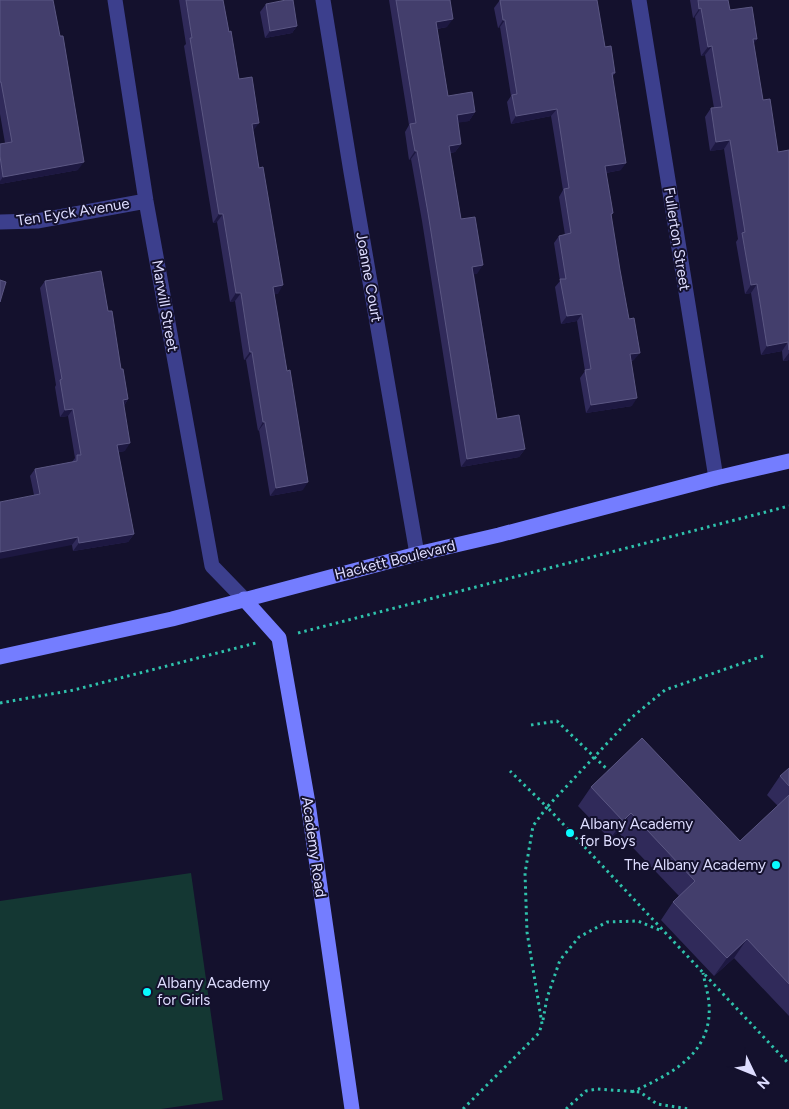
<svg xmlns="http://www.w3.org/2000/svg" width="789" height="1109" viewBox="0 0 789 1109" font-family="Figtree,sans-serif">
  <rect width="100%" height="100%" fill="#14112d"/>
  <!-- green -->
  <path fill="#143733" d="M191,873L223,1100L161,1109H0V901Z"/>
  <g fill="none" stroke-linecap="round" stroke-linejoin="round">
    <!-- path -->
    <path stroke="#2fc2ac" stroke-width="3" stroke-dasharray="2.5 4" stroke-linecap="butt" d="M298,633L789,506
      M763,656L665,690L631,718L547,807L789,1064
      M0,703L74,690L256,643
      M531,725L557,721L611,773
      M543,1020L547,998L560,960L579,937L607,922L638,921L662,931
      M632,1092C671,1074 713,1054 709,1003C708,993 705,983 703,973
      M463,1109L539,1033L542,1024L527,932L525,873L533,826L547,807L510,771
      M566,1109L586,1091L597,1089L640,1092L657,1104L689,1109"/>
    <!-- street -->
    <path stroke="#3c3f8d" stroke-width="15" d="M115,0L146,201L212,566L244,599
      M323,0L351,172L417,554
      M639,0L716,478
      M0,222L37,221L146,201"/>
    <!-- secondary -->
    <path stroke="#747dff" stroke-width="15" d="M244,599L279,638L308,803L352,1109
      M0,657L172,619L417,554L499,535L716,478L789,461"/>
  </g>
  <!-- wall -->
  <path fill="#302a5a" d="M0,0L78,170L0,184V144L5,143L0,114Z
    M179,0H223L229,32L239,79L253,131L278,294H274L303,490L270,496L259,430L258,431L246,360H244L235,301L230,302L217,222L213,223L184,46L186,44Z
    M389,0H450L447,27L437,29L448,96L475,112L469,121L458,122L461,144L455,152L450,153L461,219L477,274H474L497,419L525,449L519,457L461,467L422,221L411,159L409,160L405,132L409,125Z
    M500,0L605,47L615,73L612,77L621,170L606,173L613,213L611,216L634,360L631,361L632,406L586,413L580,378L585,371L577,321L561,324L555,287L560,281L554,243L559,236L565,235L559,197L563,190L551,116L511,124L507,102L511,96L500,27L498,28L494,8Z
    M690,0H728L730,10L757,39L753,44L763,100L778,152L789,150V360L783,361L782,351L761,355L751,293L745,294L736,242L738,239L724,149L710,151L705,117L711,108H714L705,55L701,56L695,17L693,18Z
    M266,4L297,26L292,33L265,38L260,12Z
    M45,281L108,311L128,399L124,406L125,451L118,452L134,534L128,542L73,551L72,545L34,495L30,476L35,469L72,462L75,458L68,416L60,417L55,387L56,385L40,288Z
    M789,768V1016L734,958L714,976L661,920L673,902L679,896L618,832L610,839L578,806L591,787L740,841L778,806L767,795L780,776Z"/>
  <!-- shaded-wall -->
  <path fill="#1d1841" d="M701,8L695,17L693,18L699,9Z
    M453,19L447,27L430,30L436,22Z
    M503,20H505L500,27L498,28Z
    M297,26L292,33L265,38L270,31Z
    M753,39H757L751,48Z
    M712,46L705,55L701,56L708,47Z
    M557,109L551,116L511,124L516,116Z
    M475,112L469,121L451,124L457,115Z
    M259,123L253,131L252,124Z
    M730,140L724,149L710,151L716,142Z
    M461,144L455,152L443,154L449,146Z
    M415,151H417L411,159L409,160Z
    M84,162L78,170L0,184V181L3,177Z
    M626,163L621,170L600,174L605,166Z
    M219,214H223L217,222L213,223Z
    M483,265L477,274L467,275L472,267Z
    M757,284L751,293L745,294L751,285Z
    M283,285L278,294L267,295L273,287Z
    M236,293H241L235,301L230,302Z
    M582,314L577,321L561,324L567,316Z
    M788,342L782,351L761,355L767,346Z
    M250,352H252L246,360H244Z
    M640,353L634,360L624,362L630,354Z
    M789,353V360L783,361Z
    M637,398L632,406L586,413L591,405Z
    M128,399L123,407V400Z
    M73,409L68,416L60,417L65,410Z
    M263,422H265L259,430L258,431Z
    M130,443L125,451L112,453L117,445Z
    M525,449L519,457L461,467L467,459Z
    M308,482L303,490L270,496L276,488Z
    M134,534L128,542L73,551L79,543Z
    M78,537L72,545L0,559V552Z
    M631,813L618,832L610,839L623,821Z
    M747,939L734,958L714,976L727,958Z"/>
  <!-- building -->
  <path fill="#433e6c" stroke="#5b5783" d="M0,0H53L60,36H63L84,162L3,177L0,156V144L12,142L1,82H0Z
    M186,0H223L229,32L231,31L239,79L252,77L259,123L252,124L259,168L263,167L283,285L273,287L287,371L290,370L308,482L276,488L265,422H263L252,352H250L241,293H236L223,214H219L190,38H192Z
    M286,0H293L297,26L270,31L266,4Z
    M396,0H450L453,19L436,22L448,96L472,92L475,112L457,115L461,144L449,146L461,219L475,217L483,265L472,267L497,419L519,415L525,449L467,459L428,213L417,151H415L410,124L416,123Z
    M500,0H597L605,47L611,46L615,73H612L626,163L605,166L613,213L611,214L620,270L629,319L634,318L640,353L630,354L637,398L591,405L585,370L591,369L582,314L567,316L560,279H566L559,236L571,233L564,189L569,188L557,109L516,116L512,95L517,94L505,20H503Z
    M698,0H728L730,10L752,7L757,39H753L763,100L770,99L778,152L789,150V350L788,342L767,346L757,284L751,285L742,233L745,232L730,140L716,142L711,108L722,107L712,46L708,47L701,8L699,9Z
    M101,271L108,311H112L121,369H123L128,399L123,400L130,443L117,445L134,534L79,543L78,537L0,552V502L40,494L35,469L77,461V455H81L73,409L65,410L60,380L62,379L45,281Z
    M0,280L6,282L0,302Z
    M642,738L740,841L789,795V984L747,939L727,958L673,902L695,881L631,813L623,821L591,787Z
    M789,768V786L780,776Z"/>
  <!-- markers -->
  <g fill="#09fbff" stroke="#14112d" stroke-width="2">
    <circle cx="570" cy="833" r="5"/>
    <circle cx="776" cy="865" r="5"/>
    <circle cx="147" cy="992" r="5"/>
  </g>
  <g text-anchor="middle" stroke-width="4" stroke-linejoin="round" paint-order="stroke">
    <!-- street labels -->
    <g font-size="15" fill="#deddff" stroke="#14112d">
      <text transform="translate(73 212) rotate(-9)" y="5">Ten Eyck Avenue</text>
      <text transform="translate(677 239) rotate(81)" y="5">Fullerton Street</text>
      <text transform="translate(369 277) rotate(80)" y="5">Joanne Court</text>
      <text transform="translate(165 306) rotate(80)" y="5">Marwill Street</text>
      <text transform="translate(395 560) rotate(-14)" y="5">Hackett Boulevard</text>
      <text transform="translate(314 847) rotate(82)" y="5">Academy Road</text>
    </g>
    <!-- poi labels -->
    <g font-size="15" fill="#deddff" stroke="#14112d" text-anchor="start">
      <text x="580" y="829">Albany Academy<tspan x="580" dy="17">for Boys</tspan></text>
      <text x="766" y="870" text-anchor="end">The Albany Academy</text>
      <text x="157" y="988">Albany Academy<tspan x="157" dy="17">for Girls</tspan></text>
    </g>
  </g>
  <!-- north arrow -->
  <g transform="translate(754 1074) rotate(133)" stroke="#14112d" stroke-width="4" paint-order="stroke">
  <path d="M0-4L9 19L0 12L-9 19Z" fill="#deddff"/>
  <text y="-8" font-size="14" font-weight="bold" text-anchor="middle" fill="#deddff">N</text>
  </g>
</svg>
